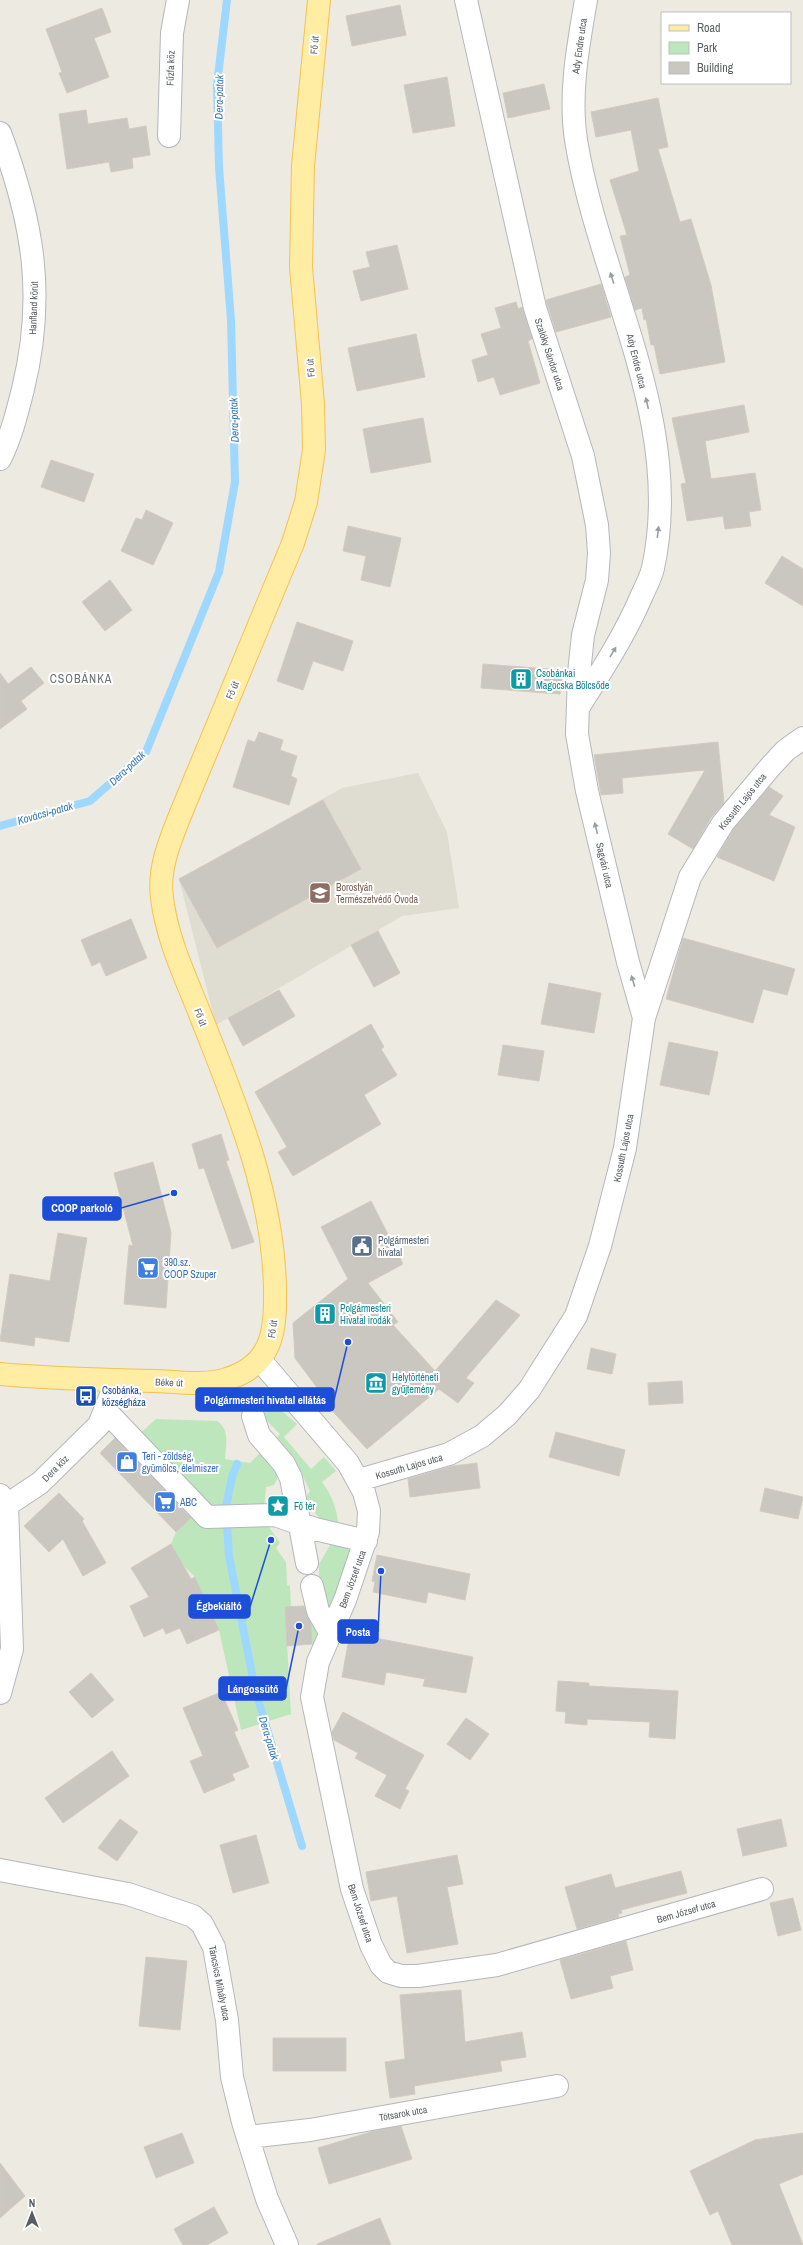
<svg xmlns="http://www.w3.org/2000/svg" width="803" height="2245" viewBox="0 0 803 2245" font-family="'Archivo Narrow',sans-serif">
  <rect width="100%" height="100%" fill="#edeae1"/>
  <!-- education -->
  <path fill="#dfdcd1" d="M418,773L447,832L459,908L402,916L216,1025L179,879L342,788Z"/>
  <!-- green -->
  <path fill="#bde6bc" d="M265,1407L283,1412L297,1424L284,1437L311,1469L324,1457L336,1471L322,1482C333,1497 337,1510 339,1528L325,1526L305,1499L310,1491L298,1466L274,1440L280,1434L264,1418Z
    M156,1419L217,1421C230,1429 226,1445 225,1459L250,1463L263,1450L281,1470L274,1485L266,1487L264,1509L216,1514L137,1436Z
    M195,1514L264,1520L280,1543L276,1548L286,1562L287,1585L290,1586L291,1607H285L291,1714L241,1730L219,1630L195,1577L182,1564L171,1544L176,1532Z
    M332,1542L355,1546L316,1645H312L310,1606L319,1585V1564Z"/>
  <g fill="none" stroke-linecap="round" stroke-linejoin="round">
    <!-- stream -->
    <path stroke="#9ed8ff" stroke-width="8" d="M0,826L90,801L146,752L219,572L235,482L231,320L219,167L217,85L227,0
      M237,1464L232,1477L226,1506L229,1556L255,1689L302,1846"/>
  </g>
  <!-- building -->
  <path fill="#cac6c0" stroke="#d2cbbf" d="M400,5L406,35L352,46L346,16Z
    M102,8L111,32L94,38L109,77L67,93L59,73L62,72L46,29Z
    M447,77L455,126L413,133L404,85Z
    M544,84L550,109L508,118L503,93Z
    M658,98L668,147L658,149L680,222L691,219L711,285L725,362L660,374L654,345H651L646,319L644,320L642,308L635,310L625,277L630,275L620,236L627,235L610,180L639,171L631,130L596,137L591,112Z
    M86,110L88,124L127,118L129,129L146,126L150,155L132,158L133,168L111,172L109,162L67,169L59,114Z
    M397,245L408,289L361,301L353,271L370,267L366,252Z
    M601,284L611,317L556,332L546,300Z
    M516,302L518,309L522,307L532,339L528,341L540,383L500,395L494,377L478,382L472,360L488,355L481,334L501,328L495,308Z
    M416,334L425,377L357,391L348,348Z
    M744,405L749,432L705,441L711,479L755,473L761,510L749,512L751,526L725,529L723,516L687,521L681,484L686,483L672,418Z
    M423,418L431,462L371,473L363,429Z
    M51,460L94,474L84,502L41,487Z
    M146,510L173,523L153,565L121,551L136,518L142,520Z
    M348,526L401,538L390,587L361,580L366,556L343,551Z
    M782,556L803,569V606L765,583Z
    M110,580L132,610L105,631L82,602Z
    M297,622L353,641L343,671L313,661L303,690L277,681Z
    M483,664L562,670L560,694L481,688Z
    M31,667L44,683L21,701L27,709L0,729V673L8,684Z
    M259,732L283,740L280,750L297,756L291,776L297,779L289,805L233,787L248,740L255,742Z
    M718,742L724,803L712,816L693,849L668,834L705,770L622,778L623,793L601,795L594,755Z
    M769,787L783,796L769,815L795,827L774,881L717,857L733,830Z
    M323,800L361,869L217,948L179,879Z
    M131,919L147,958L106,976L100,962L92,966L81,940Z
    M378,931L400,973L374,987L351,945Z
    M683,938L795,969L787,995L763,989L753,1023L666,999Z
    M549,983L601,993L594,1033L541,1024Z
    M279,990L295,1016L243,1046L228,1018Z
    M371,1024L384,1047L381,1049L397,1075L364,1095L381,1124L293,1176L278,1152L287,1147L255,1092Z
    M669,1042L718,1052L709,1095L660,1085Z
    M503,1045L544,1051L539,1081L498,1075Z
    M221,1134L229,1160L226,1161L254,1242L232,1249L204,1168L199,1169L192,1144Z
    M153,1162L171,1232L166,1308L124,1304L129,1245L133,1246L114,1173Z
    M371,1201L403,1264L368,1283L398,1322L393,1325L435,1371L496,1300L520,1315L466,1378L474,1383L458,1403L439,1389L367,1449L328,1406L330,1405L295,1358L293,1323L348,1279L321,1227Z
    M58,1233L87,1238L69,1342L35,1337L34,1346L0,1341L10,1274L50,1281Z
    M591,1348L616,1354L612,1374L587,1369Z
    M682,1381L683,1403L649,1405L648,1383Z
    M556,1432L625,1450L619,1476L549,1457Z
    M115,1438L191,1518L176,1532L100,1453Z
    M477,1463L480,1488L410,1497L408,1479L453,1466Z
    M765,1488L803,1497L798,1519L760,1511Z
    M59,1493L84,1519L82,1521L106,1563L83,1576L63,1539L49,1552L24,1526Z
    M171,1544L191,1579L195,1577L219,1630L187,1644L180,1628L166,1634L163,1628L144,1637L130,1606L149,1597L131,1568Z
    M377,1555L470,1574L465,1600L428,1592L426,1603L373,1592L375,1582L372,1581Z
    M304,1606L311,1624L312,1644L287,1646L285,1607Z
    M350,1633L473,1657L466,1693L423,1686L425,1679L386,1672L384,1685L342,1677Z
    M91,1673L114,1700L92,1718L69,1692Z
    M558,1681L589,1683V1686L678,1691L675,1739L649,1737L650,1722L587,1719V1725L565,1723L566,1712L556,1711Z
    M221,1692L238,1730L234,1732L249,1767L232,1774L235,1780L204,1793L190,1761L203,1756L183,1708Z
    M343,1712L424,1755L405,1789L409,1791L400,1809L375,1796L387,1775L355,1758L358,1753L334,1740L332,1732Z
    M466,1718L489,1734L470,1760L447,1744Z
    M112,1751L129,1776L63,1823L45,1798Z
    M120,1819L138,1832L117,1861L98,1848Z
    M781,1819L787,1846L743,1856L737,1829Z
    M256,1835L269,1883L233,1893L220,1845Z
    M457,1855L463,1884L447,1887L458,1944L407,1953L397,1896L371,1901L366,1872Z
    M681,1871L687,1893L621,1910L622,1913L618,1914L619,1917L577,1929L565,1887L611,1874L615,1888Z
    M793,1898L801,1930L778,1936L770,1903Z
    M626,1941L633,1970L610,1976L613,1988L571,1999L560,1960Z
    M146,1957L187,1961L180,2030L139,2026Z
    M461,1990L465,2042L522,2032L526,2057L500,2061L502,2071L414,2086L415,2094L390,2098L385,2062L405,2059L400,1995Z
    M273,2038H346V2071H273Z
    M401,2126L412,2159L329,2184L318,2148L374,2131Z
    M182,2133L194,2163L156,2178L144,2147Z
    M803,2133V2174L779,2184L803,2245H732L718,2211L710,2215L690,2171L755,2140Z
    M0,2163L25,2196L0,2218Z
    M214,2207L228,2233L207,2245H183L174,2229Z
    M380,2218L391,2245H317V2244Z"/>
  <g fill="none" stroke-linecap="round" stroke-linejoin="round">
    <!-- minor casing -->
    <g stroke="#b4b7bc" stroke-width="24">
      <path id="minor" d="M466,0L535,308L583,456L597,525L599,553L597,580L583,635L579,673L577,734L587,791L628,962L644,1018
        M0,133C33,222 46,295 23,389C17,413 11,437 0,459
        M169,136L172,33L178,0
        M578,708C601,672 625,635 642,595C646,586 651,577 653,568C685,421 599,282 576,140C569,94 578,46 586,0
        M260,1360L348,1463L364,1492L369,1511L368,1532L345,1600L318,1662L312,1697L352,1889L371,1945L381,1965L388,1972L401,1976H418L497,1965L762,1889
        M105,1410L207,1517L275,1515L315,1529L366,1541
        M253,1416L259,1435L284,1464L291,1478L307,1563
        M359,1480L449,1454L482,1436L507,1415L529,1390L576,1316L600,1246L625,1148L644,1018L690,877L723,823L771,766L786,750L803,738
        M0,1495L7,1505L12,1649L0,1693
        M7,1505L40,1483L99,1425L117,1380
        M312,1586L318,1611L331,1634
        M0,1870L128,1894L193,1916L202,1924L214,1947L227,2020L232,2077L243,2122L267,2199L287,2245
        M249,2137L310,2130L557,2086"/>
    </g>
    <!-- major casing -->
    <g stroke="#f5c151" stroke-width="24">
      <path id="major" d="M0,1374C52,1379 104,1380 156,1381C177,1382 207,1386 227,1379C273,1365 276,1330 275,1288C273,1191 235,1103 200,1014C185,976 167,939 162,898C158,868 170,841 181,813L293,543L306,502L314,450L313,404L301,267L303,166L319,0"/>
    </g>
    <!-- minor -->
    <use href="#minor" stroke="#fff" stroke-width="22"/>
    <!-- major -->
    <use href="#major" stroke="#ffeda3" stroke-width="22"/>
  </g>
  <!-- one-way arrows -->
  <defs><path id="oneway-solid" d="M-6-.8H1V-3.2L6.5 0L1 3.2V.8H-6Z"/></defs>
  <g fill="#9b9ea1">
    <use href="#oneway-solid" transform="translate(612 278) rotate(-108)"/>
    <use href="#oneway-solid" transform="translate(647 403) rotate(-103)"/>
    <use href="#oneway-solid" transform="translate(658 532) rotate(-83)"/>
    <use href="#oneway-solid" transform="translate(613 652) rotate(-59)"/>
    <use href="#oneway-solid" transform="translate(596 828) rotate(-104)"/>
    <use href="#oneway-solid" transform="translate(633 981) rotate(-106)"/>
  </g>
  <!-- icons -->
  <defs>
    <g id="building-square" transform="scale(1.15)"><rect x="-9" y="-9" width="18" height="18" rx="4" fill="#0f9aa8" stroke="#fff"/><path d="M-4-6H4V6H1V3H-1V6H-4ZM-2.5-4.3h1.7v1.8h-1.7ZM.8-4.3h1.7v1.8H.8ZM-2.5-1h1.7V.8h-1.7ZM.8-1h1.7V.8H.8Z" fill="#fff"/></g>
    <g id="school-square" transform="scale(1.15)"><rect x="-9" y="-9" width="18" height="18" rx="4" fill="#8d6e63" stroke="#fff"/><path d="M0-5L7-2L0 1L-7-2ZM-4 1L0 2.5L4 1V4Q0 6-4 4Z" fill="#fff"/></g>
    <g id="civic-square" transform="scale(1.15)"><rect x="-9" y="-9" width="18" height="18" rx="4" fill="#5c6f8a" stroke="#fff"/><path d="M-.6-6.5H3V-4.5H.6V-3L4-1V1h2V6H-6V1h2V-1L-.6-3ZM-1.2 2.5V6h2.4V2.5Z" fill="#fff"/></g>
    <g id="supermarket-square" transform="scale(1.15)"><rect x="-9" y="-9" width="18" height="18" rx="4" fill="#3f7fe0" stroke="#fff"/><path d="M-6-5.5h2.5l.6 2H6L4.5 2H-2.5L-4.4-4H-6ZM-1.5 3.2a1.3 1.3 0 1 0 .1 0ZM3 3.2a1.3 1.3 0 1 0 .1 0Z" fill="#fff"/></g>
    <g id="museum-square" transform="scale(1.15)"><rect x="-9" y="-9" width="18" height="18" rx="4" fill="#0f9aa8" stroke="#fff"/><path d="M0-6L6-3V-2H-6V-3ZM-5-1h2V3h-2ZM-1-1h2V3h-2ZM3-1h2V3H3ZM-6 4H6V6H-6Z" fill="#fff"/></g>
    <g id="bus-square" transform="scale(1.15)"><rect x="-9" y="-9" width="18" height="18" rx="4" fill="#1a4fb4" stroke="#fff"/><path d="M-5-6H5V4H4V6H2V4H-2V6H-4V4H-5ZM-3.5-4V0h7V-4ZM-3.5 1.2v1.5H-2V1.2ZM2 1.2v1.5H3.5V1.2Z" fill="#fff"/></g>
    <g id="shop-square" transform="scale(1.15)"><rect x="-9" y="-9" width="18" height="18" rx="4" fill="#3f7fe0" stroke="#fff"/><path d="M-5-2.5h2.3a2.7 3.5 0 0 1 5.4 0H5L5.5 6h-11ZM-1.5-2.5h3a1.5 2.3 0 0 0-3 0Z" fill="#fff"/></g>
    <g id="sight-square" transform="scale(1.15)"><rect x="-9" y="-9" width="18" height="18" rx="4" fill="#0f9aa8" stroke="#fff"/><path d="M0-6L1.8-2.2L6-1.7L2.9 1.2L3.7 5.4L0 3.3L-3.7 5.4L-2.9 1.2L-6-1.7L-1.8-2.2Z" fill="#fff"/></g>
  </defs>
  <g fill-rule="evenodd">
    <use href="#building-square" x="521" y="679"/>
    <use href="#school-square" x="320" y="893"/>
    <use href="#civic-square" x="362" y="1246"/>
    <use href="#supermarket-square" x="148" y="1268"/>
    <use href="#building-square" x="325" y="1314"/>
    <use href="#museum-square" x="376" y="1383"/>
    <use href="#bus-square" x="86" y="1396"/>
    <use href="#shop-square" x="127" y="1462"/>
    <use href="#supermarket-square" x="165" y="1502"/>
    <use href="#sight-square" x="278" y="1506"/>
  </g>
  <g text-anchor="middle" stroke-width="4" stroke-linejoin="round" paint-order="stroke">
    <!-- street labels -->
    <g font-size="10" fill="#595e62" stroke="#fff">
      <text transform="translate(314 45) rotate(-85)" y="4">Fő út</text>
      <text transform="translate(579 46) rotate(-82)" y="4">Ady Endre utca</text>
      <text transform="translate(170 68) rotate(-88)" y="4">Fűzfa köz</text>
      <text transform="translate(33 308) rotate(-88)" y="4">Hanfland körút</text>
      <text transform="translate(550 354) rotate(72)" y="4">Szalóky Sándor utca</text>
      <text transform="translate(637 361) rotate(76)" y="4">Ady Endre utca</text>
      <text transform="translate(310 368) rotate(-95)" y="4">Fő út</text>
      <text transform="translate(232 690) rotate(-67)" y="4">Fő út</text>
      <text transform="translate(742 801) rotate(-51)" y="4">Kossuth Lajos utca</text>
      <text transform="translate(605 865) rotate(77)" y="4">Sagvári utca</text>
      <text transform="translate(201 1017) rotate(69)" y="4">Fő út</text>
      <text transform="translate(623 1148) rotate(-79)" y="4">Kossuth Lajos utca</text>
      <text transform="translate(272 1329) rotate(-82)" y="4">Fő út</text>
      <text transform="translate(169 1382) rotate(2)" y="4">Béke út</text>
      <text transform="translate(409 1466) rotate(-16)" y="4">Kossuth Lajos utca</text>
      <text transform="translate(55 1468) rotate(-45)" y="4">Dera köz</text>
      <text transform="translate(352 1579) rotate(-70)" y="4">Bem József utca</text>
      <text transform="translate(686 1911) rotate(-16)" y="4">Bem József utca</text>
      <text transform="translate(361 1913) rotate(72)" y="4">Bem József utca</text>
      <text transform="translate(220 1983) rotate(79)" y="4">Táncsics Mihály utca</text>
      <text transform="translate(403 2113) rotate(-10)" y="4">Tótsarok utca</text>
    </g>
    <!-- culture labels -->
    <g font-size="10" fill="#0d838f" stroke="#fff" text-anchor="start">
      <text x="536" y="677">Csobánkai<tspan x="536" dy="12">Magocska Bölcsőde</tspan></text>
      <text x="340" y="1312">Polgármesteri<tspan x="340" dy="12">Hivatal irodák</tspan></text>
      <text x="392" y="1381">Helytörténeti<tspan x="392" dy="12">gyűjtemény</tspan></text>
      <text x="294" y="1510">Fő tér</text>
    </g>
    <!-- education labels -->
    <g font-size="10" fill="#785e54" stroke="#fff" text-anchor="start">
      <text x="336" y="891">Borostyán<tspan x="336" dy="12">Természetvédő Óvoda</tspan></text>
    </g>
    <!-- service labels -->
    <g font-size="10" fill="#4e5e75" stroke="#fff" text-anchor="start">
      <text x="378" y="1244">Polgármesteri<tspan x="378" dy="12">hivatal</tspan></text>
    </g>
    <!-- shop labels -->
    <g font-size="10" fill="#366cbe" stroke="#fff" text-anchor="start">
      <text x="164" y="1266">390.sz.<tspan x="164" dy="12">COOP Szuper</tspan></text>
      <text x="142" y="1460">Teri - zöldség,<tspan x="142" dy="12">gyümölcs, élelmiszer</tspan></text>
      <text x="180" y="1506">ABC</text>
    </g>
    <!-- transit labels -->
    <g font-size="10" fill="#164399" stroke="#fff" text-anchor="start">
      <text x="102" y="1394">Csobánka,<tspan x="102" dy="12">községháza</tspan></text>
    </g>
    <!-- water labels -->
    <g font-size="11" font-style="italic" fill="#3a79b4" stroke="#fff">
      <text transform="translate(219 97) rotate(-89)" y="4">Dera-patak</text>
      <text transform="translate(234 420) rotate(-92)" y="4">Dera-patak</text>
      <text transform="translate(127 768) rotate(-43)" y="4">Dera-patak</text>
      <text transform="translate(45 813) rotate(-16)" y="4">Kovácsi-patak</text>
      <text transform="translate(269 1738) rotate(73)" y="4">Dera-patak</text>
    </g>
    <!-- quarter labels -->
    <g font-size="12" letter-spacing="1" fill="#6a7074" stroke="#fff">
      <text x="81" y="683">CSOBÁNKA</text>
    </g>
  </g>
  <!-- callouts -->
  <path fill="none" stroke="#1d4ed8" stroke-width="1.5" d="M174 1193L121 1208M348 1342L334 1400M271 1540L250 1607M381 1571L378 1632M299 1626L286 1689"/>
  <g fill="#1d4ed8" stroke="#fff" stroke-width="1.5">
    <circle cx="174" cy="1193" r="4"/>
    <circle cx="348" cy="1342" r="4"/>
    <circle cx="271" cy="1540" r="4"/>
    <circle cx="381" cy="1571" r="4"/>
    <circle cx="299" cy="1626" r="4"/>
  </g>
  <g fill="#1d4ed8" stroke="#1d4ed8" stroke-width="1.5">
    <rect x="43" y="1197" width="78" height="23" rx="4"/>
    <rect x="196" y="1388" width="138" height="23" rx="4"/>
    <rect x="189" y="1595" width="61" height="23" rx="4"/>
    <rect x="338" y="1620" width="40" height="23" rx="4"/>
    <rect x="219" y="1677" width="67" height="23" rx="4"/>
  </g>
  <g font-size="11" text-anchor="middle" font-weight="bold" fill="#fff">
    <text x="82" y="1212">COOP parkoló</text>
    <text x="265" y="1404">Polgármesteri hivatal ellátás</text>
    <text x="219" y="1610">Égbekiáltó</text>
    <text x="358" y="1636">Posta</text>
    <text x="253" y="1693">Lángossütő</text>
  </g>
  <!-- legend -->
  <rect x="661" y="12" width="130" height="72" fill="#ffffff" stroke="#bdbfc0"/>
  <rect x="669" y="25" width="20" height="6" fill="#ffeda3" stroke="#bdbfc0"/>
  <text x="697" y="32" font-size="12" fill="#595e62">Road</text>
  <rect x="669" y="42" width="20" height="12" fill="#bde6bc" stroke="#bdbfc0"/>
  <text x="697" y="52" font-size="12" fill="#595e62">Park</text>
  <rect x="669" y="62" width="20" height="12" fill="#cac6c0" stroke="#bdbfc0"/>
  <text x="697" y="72" font-size="12" fill="#595e62">Building</text>
  <!-- north arrow -->
  <g transform="translate(32 2213)" stroke="#ffffff" stroke-width="3" paint-order="stroke">
  <path d="M0-3L7 15L0 10L-7 15Z" fill="#595e62"/>
  <text y="-6" font-size="11" font-weight="bold" text-anchor="middle" fill="#595e62">N</text>
  </g>
</svg>
